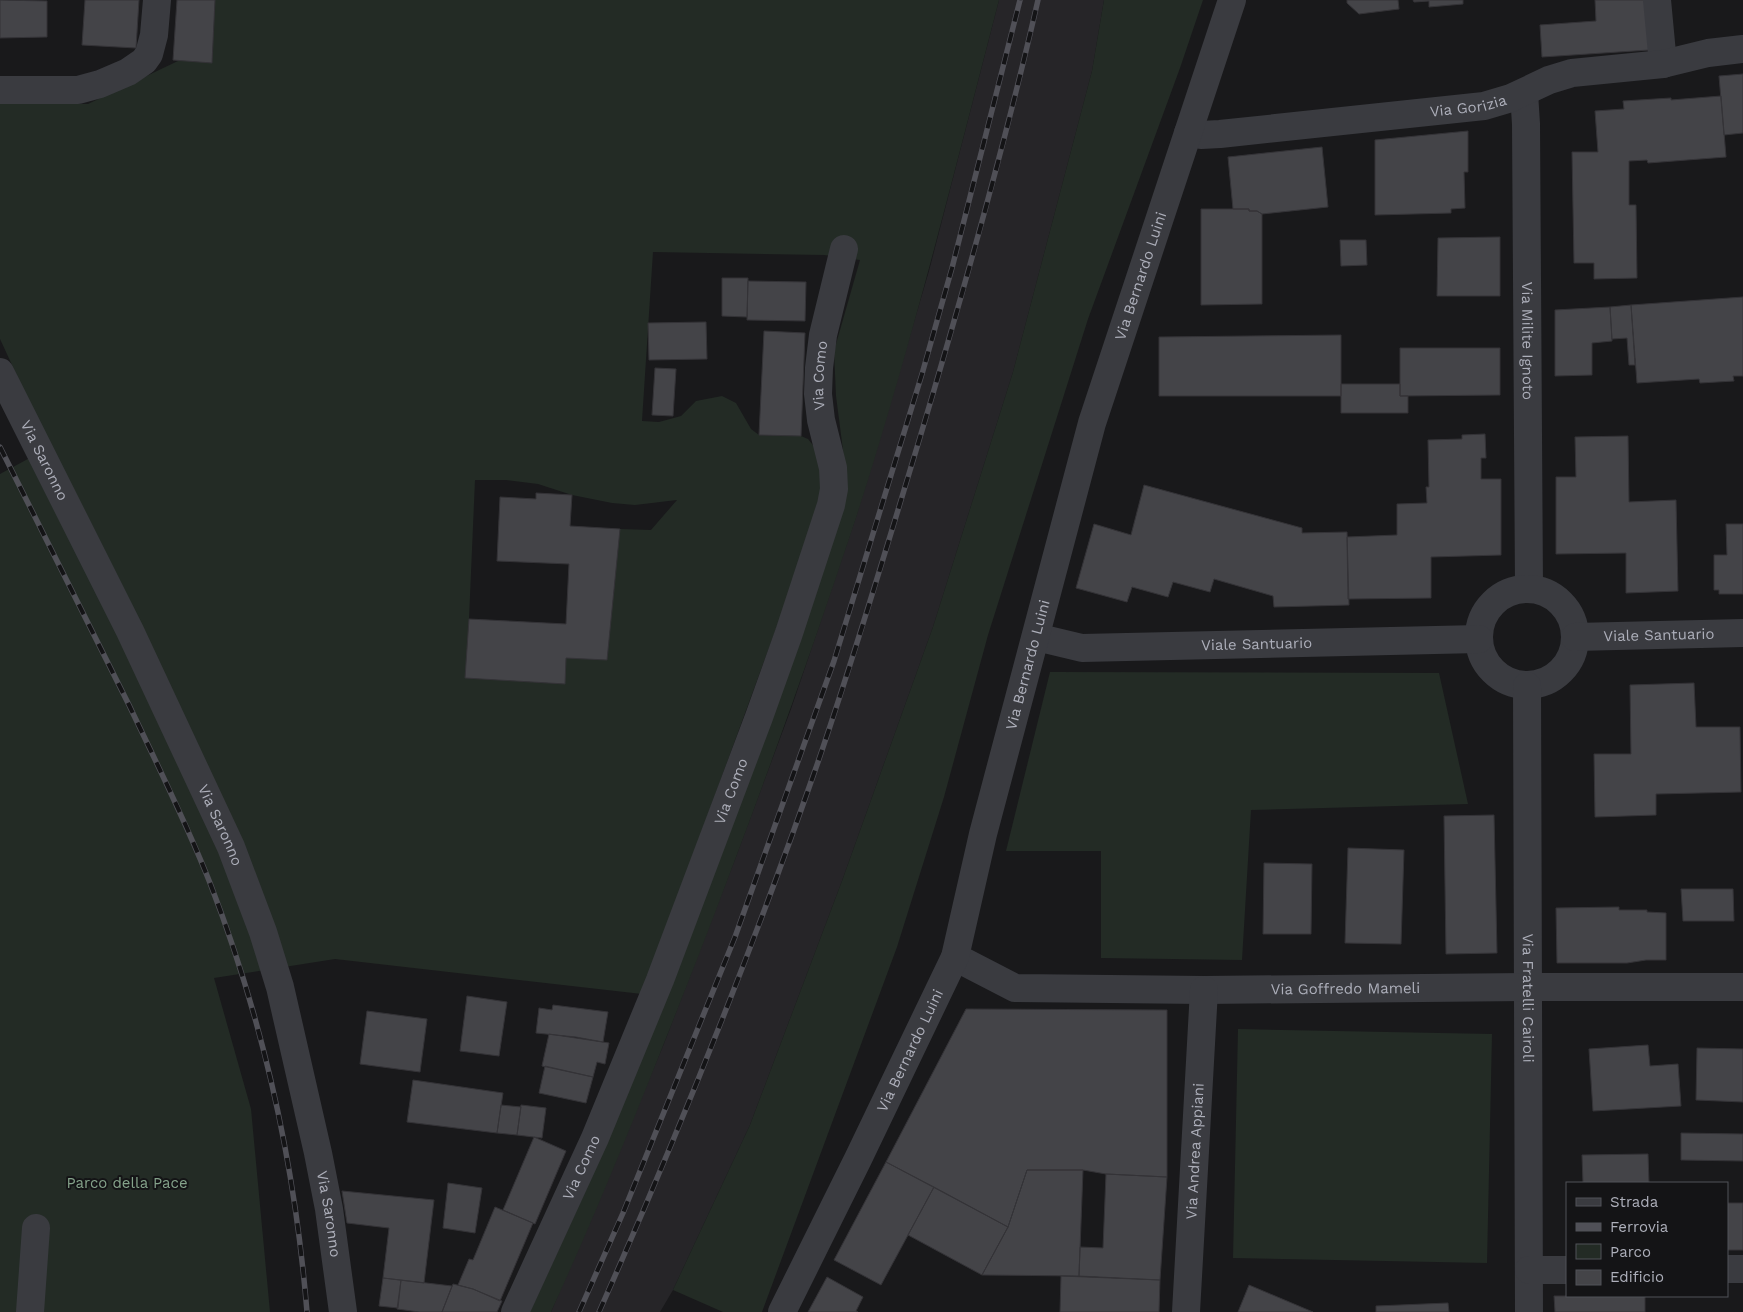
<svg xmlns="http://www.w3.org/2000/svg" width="1743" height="1312" viewBox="0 0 1743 1312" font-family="'Work Sans',sans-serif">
  <rect width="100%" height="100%" fill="#19191b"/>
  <!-- built -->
  <path fill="#262528" d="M999,0H1104L1092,71L1013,372L933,627L842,881L750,1125L673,1290L660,1312H551L663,1046L734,862L791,709L856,517L879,441L929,271Z"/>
  <!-- green -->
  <path fill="#232b25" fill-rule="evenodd" d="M215,0H999C954,173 911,347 856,518C807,666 754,812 698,957C651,1077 604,1196 551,1312H530L586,1190L844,470L843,450L836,396L834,351L860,260L824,255L653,252L642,421L659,422L681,416L696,401L722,396L736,403L751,429L759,435L801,436L808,439L820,454L824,498L642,994L335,959L214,978L251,1109L270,1312H0V474L50,447L0,339V104H88L180,60L212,63ZM475,480H506L538,484L572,495L612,503L635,505L677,500L651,530L620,529L607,660L566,658L564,684L465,678L469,619Z
    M1104,0H1203L1180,68L1088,319L988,635L944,797L897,947L762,1312H723L673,1290L750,1125L842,881L933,627L1013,372L1092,71Z
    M1050,672L1439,673L1468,804L1251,810L1242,960L1101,958V851H1006Z
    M1238,1029L1492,1034L1487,1263L1233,1258Z"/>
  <!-- building -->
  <path fill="#444448" stroke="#343337" d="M0,0L47,1V37L0,38Z
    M85,0H139L136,48L82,45Z
    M177,0H215L212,63L173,60Z
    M1347,0H1398L1399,9L1359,14L1347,3Z
    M1413,0H1463V4L1429,7V1L1414,2Z
    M1595,0H1645L1649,50L1542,57L1540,25L1596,21Z
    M1743,74V133L1724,135L1719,76Z
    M1721,96L1726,157L1648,163L1647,160L1629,161V205H1636L1637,278L1594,279V263H1574L1572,152H1598L1595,111L1624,109L1623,101L1671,98V100Z
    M1468,131V172H1464L1465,208L1451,209V213L1375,215V140Z
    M1322,147L1328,207L1262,214L1257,211H1249V209H1233L1228,157Z
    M1201,209H1249V211H1257L1262,214V304L1201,305Z
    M1500,237V296H1437L1438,238Z
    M1340,240H1366L1367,265L1341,266Z
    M722,278H748L747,317L722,316Z
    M748,281L806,282L805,321L747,320Z
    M1743,297V376H1733L1734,381L1700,383L1699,379L1637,383L1631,305Z
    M1631,305L1635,365H1629L1627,338L1612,339L1610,307Z
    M1610,307L1612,341L1592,343V375L1555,376V310Z
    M706,322L707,359L649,360L648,323Z
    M764,331L805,333L801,436L759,435Z
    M1341,335V396H1159V337Z
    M1400,348H1500V395L1400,396Z
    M655,368L676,369L673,416L652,415Z
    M1341,384H1400V396H1408V413H1341Z
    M1485,434L1486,458H1481V479H1501V555L1431,557V598L1348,599L1347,537L1397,535V504L1427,503L1426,487H1429L1428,440L1462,439V435Z
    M1628,436L1629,502L1676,500L1678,591L1626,593V553L1556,554V477H1576L1575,437Z
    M1144,485L1302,528V533L1347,532L1349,605L1274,607L1273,596L1214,579L1210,592L1173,582L1168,597L1132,587L1127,602L1076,588L1094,524L1131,535Z
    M536,493L572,495L570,526L620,529L607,660L566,658L565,684L465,678L469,619L566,624L569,564L497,561L500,497L536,499Z
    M1726,524H1743V594H1719V590H1714V555H1727Z
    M1694,683L1696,727H1740L1741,792L1656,794V815L1595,817L1594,754H1631L1630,685Z
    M1494,815L1497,953L1446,954L1444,816Z
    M1348,848L1404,850L1401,944L1345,943Z
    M1264,863L1312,864L1311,934H1263Z
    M1681,889H1733L1734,921H1683Z
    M1619,907V910H1647V912L1666,913V960H1646L1627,963H1557L1556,908Z
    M467,996L507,1002L499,1056L460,1051Z
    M553,1005L608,1012L603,1042L576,1037L536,1033L539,1008L552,1010Z
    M966,1009L1167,1010V1177L1106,1174L1083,1170H1027L1008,1227L886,1162Z
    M367,1011L427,1019L420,1072L360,1064Z
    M549,1034L609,1043L605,1064L597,1062L593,1077L542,1066Z
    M1648,1045L1650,1066L1678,1064L1681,1106L1593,1111L1589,1049Z
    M1697,1048L1743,1049V1102L1696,1100Z
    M545,1066L593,1077L586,1103L539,1093Z
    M413,1080L503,1093L497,1133L407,1122Z
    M501,1105L521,1107L517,1135L497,1133Z
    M521,1105L546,1108L542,1138L517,1135Z
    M1681,1133L1743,1134V1161L1681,1160Z
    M534,1137L566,1151L535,1224L503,1210Z
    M1648,1154L1649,1183H1583L1582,1155Z
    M886,1162L934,1187L881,1285L834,1260Z
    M1027,1170H1083L1079,1276L982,1275L1008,1227Z
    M1106,1174L1167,1177L1160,1280L1079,1276L1080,1247L1103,1248Z
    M448,1183L482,1188L475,1233L443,1228Z
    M934,1187L1008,1227L982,1275L908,1235Z
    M342,1191L434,1200L424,1283L383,1278L389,1228L347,1223Z
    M1727,1203H1743V1250H1727Z
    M495,1207L533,1223L500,1301L473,1289L458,1285L469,1259L473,1260Z
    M1061,1276L1160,1280L1159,1312H1060Z
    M827,1277L863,1297L856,1311L858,1312H808Z
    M383,1278L401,1280L398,1308L379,1306Z
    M401,1280L452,1286L442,1312H419L397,1309Z
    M453,1284L473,1289L502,1301L497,1312H442Z
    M1249,1285L1313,1312H1238Z
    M1554,1296H1645V1312H1555Z
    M1448,1303L1449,1312H1376V1306Z"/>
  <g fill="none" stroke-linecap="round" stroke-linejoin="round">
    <!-- minor -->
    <g stroke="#3a3b40" stroke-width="28">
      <path d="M1657,0L1663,64"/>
      <path d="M0,90H78L100,84L128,72L144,61L149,54L154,35L157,0"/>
      <path id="s1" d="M1524,93L1526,124L1529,588"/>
      <path id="s2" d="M1188,133L1201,135L1220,134L1484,106L1511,98L1549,80L1572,73L1663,64L1708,53L1743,49"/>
      <path id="s3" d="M0,372L130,631L231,847L263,932L280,987L318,1153L329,1209L343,1312"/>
      <circle cx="1527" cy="637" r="48"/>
      <path id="s4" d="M1036,637L1082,648L1479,639"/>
      <path id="s5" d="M1575,637L1743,633"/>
      <path id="s6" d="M1527,686L1529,1312"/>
      <path id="s7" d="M955,957L1015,988L1204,990L1528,987H1743"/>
      <path d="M1727,1269H1743"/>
      <path d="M1529,1270H1567"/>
      <path d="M30,1312L36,1228"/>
      <path id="s8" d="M515,1312L595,1138L660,980L759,717L789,633L831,505L834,489L833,468L821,420L818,394L819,368L823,335L844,249"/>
      <path id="s9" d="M782,1312L858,1159L955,957L983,834L1092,423L1232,0"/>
      <path id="s10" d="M1186,1312L1204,990"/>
    </g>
    <!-- rail casing -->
    <g stroke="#505057" stroke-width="5.5">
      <path id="rail" d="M0,447C43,533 86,619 129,705C157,764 186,822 210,883C263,1020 295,1165 307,1312
        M579,1312L623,1213L735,937L834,661L922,374L952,268L1020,0
        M599,1312C679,1132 753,949 818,762C854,657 886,550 918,444C962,297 1004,149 1038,0"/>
    </g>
    <!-- rail -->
    <use href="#rail" stroke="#141416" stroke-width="4" stroke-dasharray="11" stroke-linecap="butt"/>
  </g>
  <g text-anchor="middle" stroke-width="4" stroke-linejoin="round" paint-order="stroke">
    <!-- street labels -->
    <g font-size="15" fill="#adafba" stroke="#141416">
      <text dy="5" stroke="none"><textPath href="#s2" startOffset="282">Via Gorizia</textPath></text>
      <text dy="5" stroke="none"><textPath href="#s9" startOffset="1101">Via Bernardo Luini</textPath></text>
      <text dy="5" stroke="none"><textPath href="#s1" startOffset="248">Via Milite Ignoto</textPath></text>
      <text dy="5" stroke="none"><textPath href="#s8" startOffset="999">Via Como</textPath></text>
      <text dy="5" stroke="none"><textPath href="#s3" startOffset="99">Via Saronno</textPath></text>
      <text dy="5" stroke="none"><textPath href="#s5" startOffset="84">Viale Santuario</textPath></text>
      <text dy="5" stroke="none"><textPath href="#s4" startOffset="222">Viale Santuario</textPath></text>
      <text dy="5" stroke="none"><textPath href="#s9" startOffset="696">Via Bernardo Luini</textPath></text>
      <text dy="5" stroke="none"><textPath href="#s8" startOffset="564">Via Como</textPath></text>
      <text dy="5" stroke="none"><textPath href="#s3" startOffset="504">Via Saronno</textPath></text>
      <text dy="5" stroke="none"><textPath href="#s7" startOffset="398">Via Goffredo Mameli</textPath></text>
      <text dy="5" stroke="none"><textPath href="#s6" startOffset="312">Via Fratelli Cairoli</textPath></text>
      <text dy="5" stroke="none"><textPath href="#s9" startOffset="291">Via Bernardo Luini</textPath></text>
      <text dy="5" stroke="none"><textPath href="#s10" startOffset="161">Via Andrea Appiani</textPath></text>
      <text dy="5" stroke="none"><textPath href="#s8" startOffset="159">Via Como</textPath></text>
      <text dy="5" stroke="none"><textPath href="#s3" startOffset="909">Via Saronno</textPath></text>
    </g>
    <!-- park labels -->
    <g font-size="15" fill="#85a38b" stroke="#141416">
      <text x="127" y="1188">Parco della Pace</text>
    </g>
  </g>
  <!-- legend -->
  <rect x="1566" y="1182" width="162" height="115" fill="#141416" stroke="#515258"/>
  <rect x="1576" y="1198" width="25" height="8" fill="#3a3b40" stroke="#515258"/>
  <text x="1610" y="1207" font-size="15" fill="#adafba">Strada</text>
  <rect x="1576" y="1223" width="25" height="8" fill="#505057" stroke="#515258"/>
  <text x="1610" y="1232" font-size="15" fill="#adafba">Ferrovia</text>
  <rect x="1576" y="1244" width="25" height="15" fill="#232b25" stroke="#515258"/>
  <text x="1610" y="1257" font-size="15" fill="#adafba">Parco</text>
  <rect x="1576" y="1270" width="25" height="15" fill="#444448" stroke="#515258"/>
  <text x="1610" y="1282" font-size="15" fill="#adafba">Edificio</text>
</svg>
